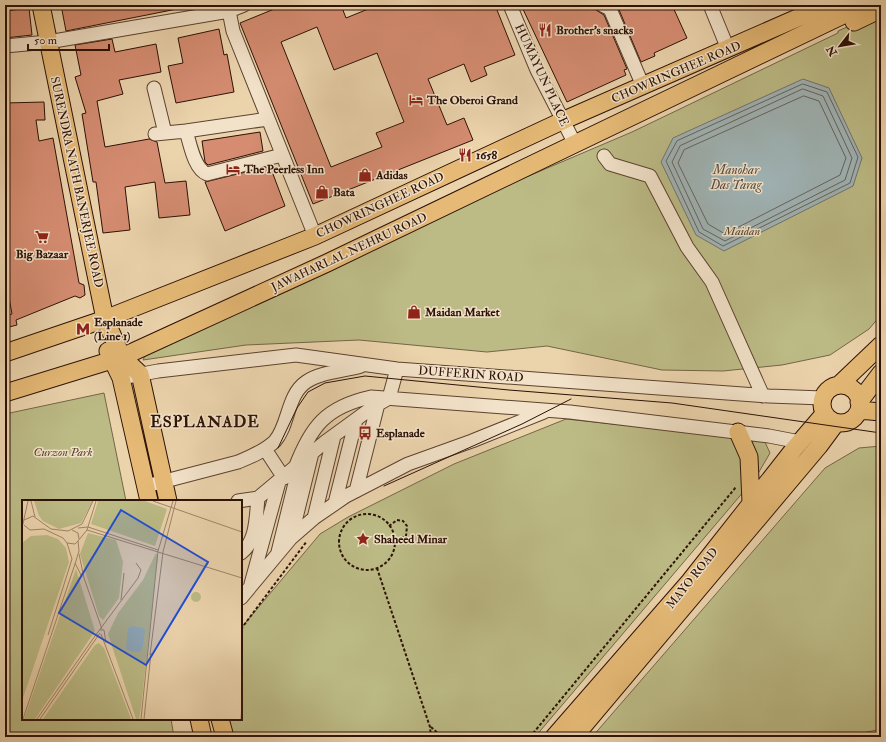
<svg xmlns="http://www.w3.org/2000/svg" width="886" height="742" viewBox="0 0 886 742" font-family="'IM FELL Double Pica',serif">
  <rect width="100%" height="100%" fill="#ebd3ac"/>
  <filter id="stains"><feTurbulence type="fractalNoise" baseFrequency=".005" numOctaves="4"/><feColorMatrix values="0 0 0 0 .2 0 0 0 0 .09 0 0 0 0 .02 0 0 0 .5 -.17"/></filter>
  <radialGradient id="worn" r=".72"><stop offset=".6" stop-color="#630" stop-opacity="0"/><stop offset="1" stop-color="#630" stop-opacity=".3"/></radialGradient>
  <!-- green -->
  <path fill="#bcbb86" stroke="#746646" d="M881,12V315L869,329L830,355L782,365L723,371L662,370L547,346L487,352L359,340L246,345L143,360L155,335L632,132L838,33V31Z
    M104,393L126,501H23V719H171L174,737H5V414Z
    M566,419L764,440L770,453L756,477L535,737H232L228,719H241V628L320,534L348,517L454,464Z
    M881,446V729L845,737H592L825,468L859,448Z"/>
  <!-- water -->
  <path fill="#9fb4b6" stroke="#71736f" d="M803,79L829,88L862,158L853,186L724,251L696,235L661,162L673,138Z"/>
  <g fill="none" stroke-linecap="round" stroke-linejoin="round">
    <!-- shore -->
    <path stroke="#66625e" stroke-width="1" d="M803,84L827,92L858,157L850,183L723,246L699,232L666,161L677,141Z
      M803,89L823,96L852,158L845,180L725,241L703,229L672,162L680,146Z
      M804,96L819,101L846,158L840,175L725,234L708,224L678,163L684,150Z"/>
  </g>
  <!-- building -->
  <path fill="#d58c71" stroke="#2c1105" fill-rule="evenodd" d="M61,5H177V9L66,31Z
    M284,5H341L346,18L378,5H495L515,55L484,67L487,75L471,82L464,64L428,79L447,125L464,118L473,140L313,204L240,23ZM317,27L334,70L377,53L404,122L376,133L382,147L331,167L281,42Z
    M521,5H594L596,10L604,15L627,69L624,70L626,75L567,102Z
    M617,5H672L687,38L654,53L655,56L641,62Z
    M29,8L32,35L5,38V11Z
    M219,29L224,55L227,54L234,92L176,103L168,66L183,63L178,38Z
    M112,39L115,52L156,44L161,72L119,80L123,94L97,101L105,147L149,139L157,142L165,183L186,181L190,215L159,218L155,182L125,187L130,230L103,233L96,182H93L82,114L86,113L75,77L81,75L75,45Z
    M44,102L45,120H36L39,141L53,138L79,283L84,285L85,295L80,298L75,296L16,320L17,325L5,328V316L12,314L5,276V103Z
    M260,132L263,151L208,165L205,162L202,141Z
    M270,166L285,206L225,231L205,182Z"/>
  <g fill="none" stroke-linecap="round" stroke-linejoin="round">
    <!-- minor casing -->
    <g stroke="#5c422f" stroke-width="15">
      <path id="minor" d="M231,5L229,11L233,31L315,236
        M510,5L537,70L575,144
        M602,5L610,9L643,86
        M710,5L728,49
        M5,46L48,42L229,11L244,5
        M154,88L165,133
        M268,119L186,131C190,143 194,169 207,174L282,155
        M155,134L186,131
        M604,156L610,164L650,176L687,247L712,282L763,396
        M121,378L158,371L296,355L397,369L769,396L823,398
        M265,449L284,478
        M295,468C311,426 326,407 371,397L570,412L769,436L800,442
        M146,486L238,462C250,457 265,451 275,441C289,425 287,395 306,382C320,372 344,371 361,366
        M356,491L378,404
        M238,501L258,498L325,442L373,407L389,398L397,369
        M335,503L356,420
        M314,518L334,436
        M291,538L312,453
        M278,552L300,463
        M241,553C257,541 256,516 258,498
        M251,584L279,482
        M241,598L291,538L314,518L346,496L408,464L472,441L544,412"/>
    </g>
    <!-- major casing -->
    <g stroke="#2c1105" stroke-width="19">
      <path id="major" d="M41,5L105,319L122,357L140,374L168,501
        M854,22L881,9
        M108,351L121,378L149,501
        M5,353L105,319L315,236L562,121L827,5
        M839,385L881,345
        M822 404a19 19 0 1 1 38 0a19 19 0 1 1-38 0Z
        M5,393L122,357L327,263L864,5
        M859,402L881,373
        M859,410L881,412
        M738,432L749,457L751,503
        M199,719L203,737
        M220,719L225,737
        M554,737L690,581L794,449L824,414
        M574,737L819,446L836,423"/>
    </g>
    <!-- path -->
    <path stroke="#2c1105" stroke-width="2" stroke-dasharray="3 2" stroke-linecap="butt" d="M339 542a28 28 0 1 1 56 0a28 28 0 1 1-56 0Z
      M389,526L397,520L403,521L407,526L406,536L400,539L394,538
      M377,568L430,727L431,737
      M241,629L307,541
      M431,727L442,737
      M530,737L736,487"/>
    <!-- minor -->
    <use href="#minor" stroke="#f2e2c9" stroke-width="13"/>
    <!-- major -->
    <use href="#major" stroke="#e6ba76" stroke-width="17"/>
    <!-- tram -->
    <path stroke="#2c1105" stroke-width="1" d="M278,448L297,408L308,392L325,383L365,376L509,390L672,403L881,433
      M384,486L522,424L571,399"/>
  </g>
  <!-- icons -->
  <defs>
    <g id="restaurant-bare" transform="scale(1.08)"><path d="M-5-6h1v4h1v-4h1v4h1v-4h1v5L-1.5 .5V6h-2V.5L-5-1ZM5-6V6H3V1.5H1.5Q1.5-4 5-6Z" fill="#8f2418" stroke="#f2e2c9" stroke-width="2.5" paint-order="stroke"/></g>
    <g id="hotel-bare" transform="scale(1.08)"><path d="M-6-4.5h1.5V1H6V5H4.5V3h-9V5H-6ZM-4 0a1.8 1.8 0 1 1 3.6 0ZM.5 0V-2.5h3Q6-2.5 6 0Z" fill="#8f2418" stroke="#f2e2c9" stroke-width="2.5" paint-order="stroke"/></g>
    <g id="shop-bare" transform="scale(1.08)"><path d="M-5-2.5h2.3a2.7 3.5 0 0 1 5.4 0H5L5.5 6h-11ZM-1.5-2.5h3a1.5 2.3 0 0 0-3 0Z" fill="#8f2418" stroke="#f2e2c9" stroke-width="2.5" paint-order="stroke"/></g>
    <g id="supermarket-bare" transform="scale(1.08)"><path d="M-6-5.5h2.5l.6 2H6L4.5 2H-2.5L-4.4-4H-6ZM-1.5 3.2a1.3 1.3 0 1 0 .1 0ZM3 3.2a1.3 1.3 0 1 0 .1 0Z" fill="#8f2418" stroke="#f2e2c9" stroke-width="2.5" paint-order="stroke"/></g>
    <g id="metro-bare" transform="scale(1.08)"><path d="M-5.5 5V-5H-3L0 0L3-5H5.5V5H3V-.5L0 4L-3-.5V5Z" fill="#8f2418" stroke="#f2e2c9" stroke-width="2.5" paint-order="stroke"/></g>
    <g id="bus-bare" transform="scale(1.08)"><path d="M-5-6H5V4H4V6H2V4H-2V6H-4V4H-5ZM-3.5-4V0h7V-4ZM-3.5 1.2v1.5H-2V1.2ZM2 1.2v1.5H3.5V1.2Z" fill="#8f2418" stroke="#f2e2c9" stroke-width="2.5" paint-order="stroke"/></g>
    <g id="sight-bare" transform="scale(1.08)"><path d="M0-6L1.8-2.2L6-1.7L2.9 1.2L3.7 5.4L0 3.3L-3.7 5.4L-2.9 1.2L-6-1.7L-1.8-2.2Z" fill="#8f2418" stroke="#f2e2c9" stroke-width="2.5" paint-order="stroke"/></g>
  </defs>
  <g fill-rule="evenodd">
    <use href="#restaurant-bare" x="545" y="30"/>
    <use href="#hotel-bare" x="416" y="100"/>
    <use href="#restaurant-bare" x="465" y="155"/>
    <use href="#hotel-bare" x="233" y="169"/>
    <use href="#shop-bare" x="365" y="175"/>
    <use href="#shop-bare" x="322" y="192"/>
    <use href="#supermarket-bare" x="42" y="237"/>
    <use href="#shop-bare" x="414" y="312"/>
    <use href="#metro-bare" x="83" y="329"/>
    <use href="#bus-bare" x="365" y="433"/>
    <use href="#sight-bare" x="363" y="539"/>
  </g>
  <g text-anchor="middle" stroke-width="3" stroke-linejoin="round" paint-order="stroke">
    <!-- poi labels -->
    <g font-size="12" font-weight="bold" fill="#2c1105" stroke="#f2e2c9" text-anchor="start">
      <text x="556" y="34">Brother's snacks</text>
      <text x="427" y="104">The Oberoi Grand</text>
      <text x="476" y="159">1658</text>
      <text x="244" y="173">The Peerless Inn</text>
      <text x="376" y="179">Adidas</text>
      <text x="333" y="196">Bata</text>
      <text x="42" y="258" text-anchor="middle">Big Bazaar</text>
      <text x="425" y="316">Maidan Market</text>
      <text x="94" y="326">Esplanade<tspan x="94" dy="14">(Line 1)</tspan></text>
      <text x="376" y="437">Esplanade</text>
      <text x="374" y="543">Shaheed Minar</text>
    </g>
    <!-- street labels -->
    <g font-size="12" fill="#2c1105" stroke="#f2e2c9">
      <text transform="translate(676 72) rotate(-23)" y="4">CHOWRINGHEE ROAD</text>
      <text transform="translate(542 75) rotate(65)" y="4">HUMAYUN PLACE</text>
      <text transform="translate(77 182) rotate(78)" y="4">SURENDRA NATH BANERJEE ROAD</text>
      <text transform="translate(380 205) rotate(-25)" y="4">CHOWRINGHEE ROAD</text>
      <text transform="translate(349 252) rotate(-25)" y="4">JAWAHARLAL NEHRU ROAD</text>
      <text transform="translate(471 374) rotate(4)" y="4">DUFFERIN ROAD</text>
      <text transform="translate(692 578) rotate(-51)" y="4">MAYO ROAD</text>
    </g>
    <!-- park labels -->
    <g font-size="12" font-style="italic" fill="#57442c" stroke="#f2e2c9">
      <text x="742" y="235">Maidan</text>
      <text x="63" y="456">Curzon Park</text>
    </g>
    <!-- water labels -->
    <g font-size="13" font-style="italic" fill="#544a43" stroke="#f2e2c9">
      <text x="736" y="174">Manohar<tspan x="736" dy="15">Das Tarag</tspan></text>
    </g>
    <!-- district labels -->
    <g font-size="16" font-weight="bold" letter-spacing="1" fill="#2c1105" stroke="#f2e2c9">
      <text x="205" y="427">ESPLANADE</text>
    </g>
  </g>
  <!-- overview -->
  <g transform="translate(22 500)">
    <rect width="220" height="220" fill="#ebd3ac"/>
    <path d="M12,1H71L59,23L37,29L21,21L17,16ZM76,1H123L145,9L133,46L69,24ZM66,33L94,40L101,62L97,98L81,120L77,116L58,54ZM25,35L36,39L44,48L47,62L0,201V43L9,36ZM134,53L136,56L119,207L117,219H114L86,134L96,113L121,80ZM54,69L73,131L13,219H2ZM169 97a5 5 0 1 1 10 0a5 5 0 1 1-10 0ZM77,143L82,148L109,219H21L73,145Z" fill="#bcbb86"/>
    <path d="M110,126L121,128L123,131L120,150L117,152L107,151L104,148L106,128Z" fill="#9fb4b6"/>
    <path fill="none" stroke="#9f8569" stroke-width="1" d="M9,1L13,17M131,1L220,32M2,20L11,16L29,29L46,31L60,24L71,1M2,25L8,30L22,29L41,38L45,43L50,59L26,135M0,28L6,1M56,28L66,27L136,50M50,30L56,33L57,39M65,30L220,78M45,43L53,44L56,41M57,54L62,78L80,129M53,63L60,77M99,100L102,73M78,130H82L84,143M79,134L111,219M128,155L141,52L154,1M1,219L53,64L57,51L56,41L65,30L74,1M15,219L73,136L116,78L119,70L114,63M18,219L78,133M119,219L136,51L151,1M122,219L129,153M219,219L220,205"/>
    <path fill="#1d4ed8" fill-opacity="0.15" stroke="#1d4ed8" stroke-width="2" d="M99,10L186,62L124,165L37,113Z"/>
    <rect width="220" height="220" fill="none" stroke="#2c1105" stroke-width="2"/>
  </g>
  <!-- margin -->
  <rect width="886" height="742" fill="none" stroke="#ebd3ac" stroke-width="20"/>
  <rect x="6" y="6" width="874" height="730" fill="none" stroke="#2c1105" stroke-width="2"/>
  <rect x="10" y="10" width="866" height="722" fill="none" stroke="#2c1105"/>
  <!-- north arrow -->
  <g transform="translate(840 46) rotate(239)" stroke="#f2e2c9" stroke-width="3" paint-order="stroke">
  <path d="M0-3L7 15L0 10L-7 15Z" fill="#2c1105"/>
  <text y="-6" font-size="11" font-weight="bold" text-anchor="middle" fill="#2c1105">N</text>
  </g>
  <!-- scale -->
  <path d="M28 44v6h81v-6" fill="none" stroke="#2c1105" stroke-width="2"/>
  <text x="34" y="44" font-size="12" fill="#2c1105" stroke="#f2e2c9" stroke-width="3" paint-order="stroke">50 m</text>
  <rect width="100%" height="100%" filter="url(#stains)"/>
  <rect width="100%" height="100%" fill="url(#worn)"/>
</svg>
